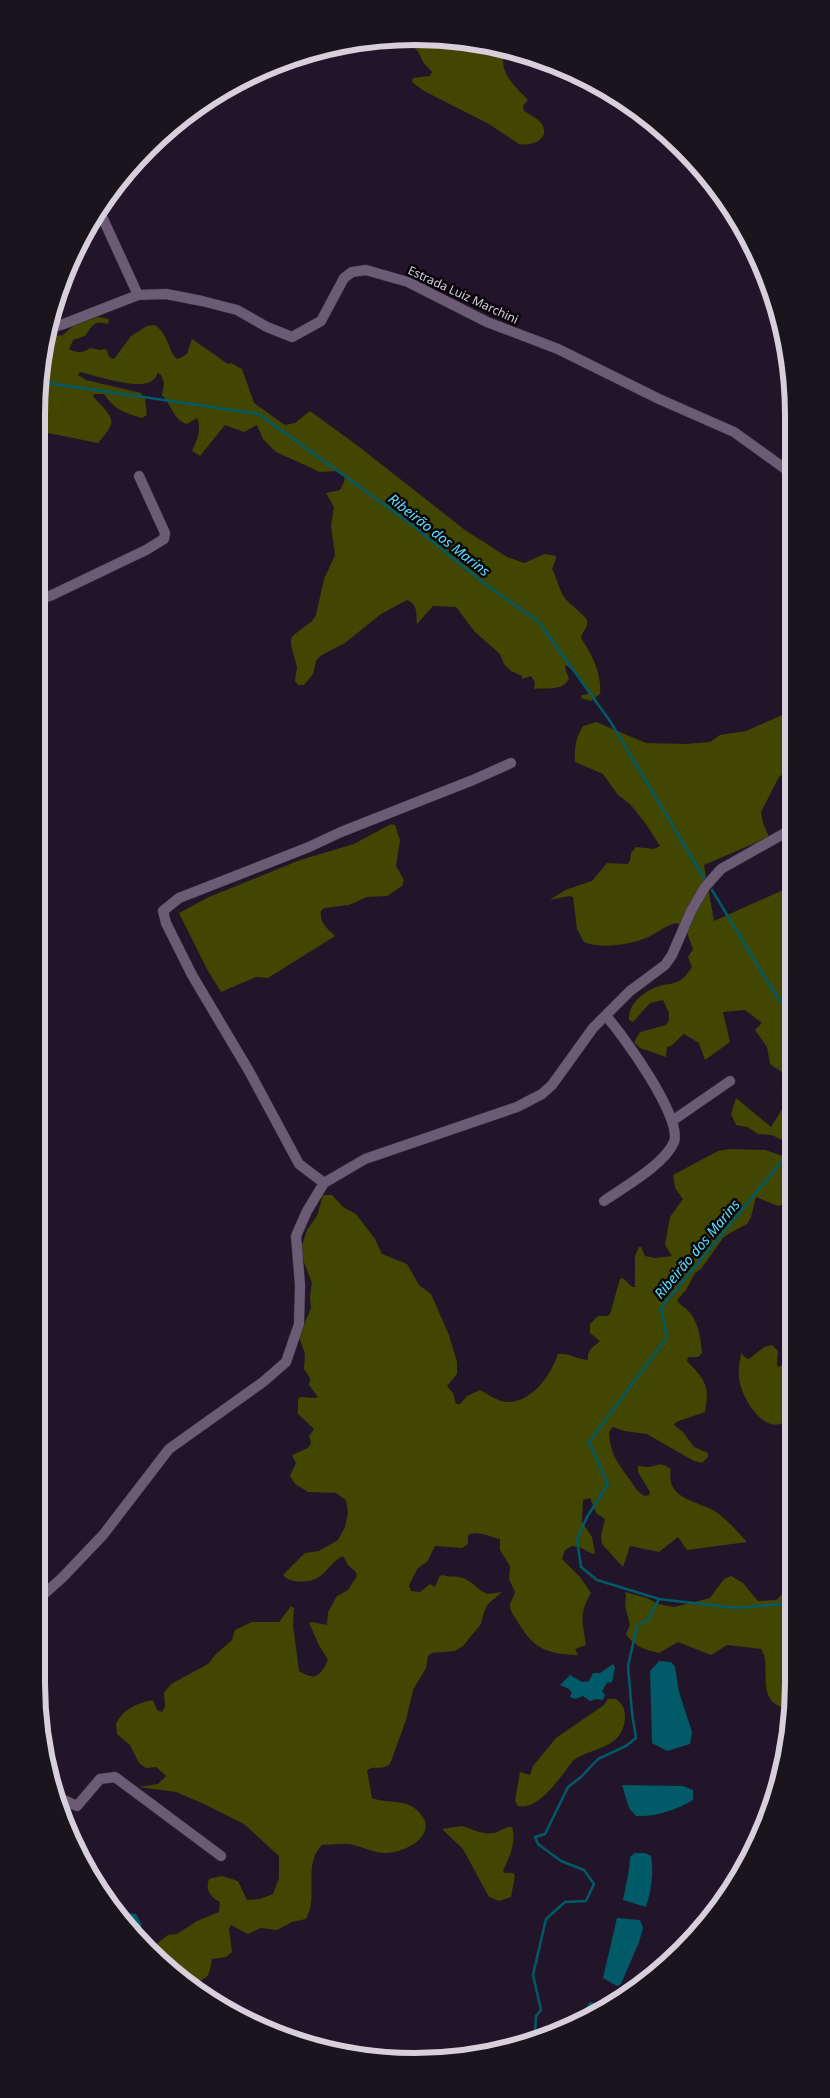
<svg xmlns="http://www.w3.org/2000/svg" width="830" height="2098" viewBox="0 0 830 2098" font-family="'Noto Sans',sans-serif">
  <rect width="100%" height="100%" fill="#231529"/>
  <!-- green -->
  <path fill="#414600" d="M440,37L505,48C498,73 512,83 528,100L523,106L524,111C530,115 540,119 543,126C549,141 530,146 519,144L489,124L424,91L412,82L413,78L430,76L432,72L423,62L418,51L399,38Z
    M98,317L109,319L108,324C91,320 93,327 85,336L73,340L69,349C76,353 84,353 90,348L101,350L104,349L107,350L109,357L114,359L131,336L147,326L155,325C170,335 168,354 178,359L187,354L192,339L228,364L231,363L242,369L254,403L285,425L295,423L310,411L358,446L465,530L507,557L524,563L545,554L556,556V559L552,569C557,578 559,591 565,598C569,604 585,615 587,620C589,627 582,631 581,638C592,655 602,673 600,694L591,701L581,698L582,695L588,694V690C580,681 576,672 566,665L565,668L569,679C562,692 546,687 534,689L535,682L531,676L522,679V676L511,671L504,664L500,654L475,632L456,607L433,606L417,624C416,614 418,604 407,600L381,614L345,643L320,656L316,661L313,674L304,685H298L295,681L297,667L291,645V638L295,634L312,621L316,615L324,579L335,555L331,526L334,507L326,493L340,490L344,482L345,475L338,471L320,472L276,452L263,439L257,425L244,432L225,425L200,456L192,451C197,440 202,430 197,418L187,424C173,420 172,405 162,395L164,383L161,375L158,373C156,377 154,380 150,382C136,389 96,376 80,372L78,375L86,380L141,393L145,399L147,415L142,418C123,412 115,410 104,394H94L93,396C112,418 120,419 98,443L48,433L46,416L37,412L47,337L63,335L74,325Z
    M791,711V768L779,777L761,812L763,823L769,837L704,865L714,921L792,886V1145L772,1135L758,1134L747,1127L736,1125L731,1114L736,1098L771,1127L784,1106L790,1103L792,1099L781,1094L791,1085L786,1075L770,1064L767,1047L755,1030L762,1023L745,1010L723,1012L730,1042L705,1060L699,1043L684,1034L671,1046L667,1047L666,1057L640,1048L634,1042L640,1032L666,1025L669,1020V1013L663,1000L650,1003L633,1022L629,1020C628,1003 645,991 659,986C666,984 676,984 682,979C686,976 689,971 692,967L688,957L693,949L687,933L677,923C665,925 657,934 646,938C629,945 600,949 584,942L577,929L573,897L569,896L550,900L565,890L592,881L607,863L628,864L630,860L631,853L636,847L654,849L660,846L646,824L630,804L618,795L603,774L575,762C574,747 576,738 583,726L596,722L646,743L685,744L710,742L720,735L746,731Z
    M391,824L395,825L400,840L396,866L404,880L402,886L387,896L367,897L349,905L324,908L321,911C319,923 327,928 335,936L268,978L256,977L221,992L208,971L179,913L209,897L300,860L354,844Z
    M730,1149L765,1150L789,1158L792,1151L793,1201L778,1206L756,1197L751,1217L747,1224L730,1233L723,1238L701,1269L695,1273L686,1290L677,1300C680,1306 687,1308 691,1314C699,1325 701,1340 702,1353L698,1357H688L687,1361C705,1380 710,1385 705,1412L676,1422L674,1425L683,1432L694,1447L708,1453V1457L702,1463L694,1461L647,1434L624,1431L613,1427L609,1432C610,1452 616,1461 627,1476C634,1484 635,1491 645,1496L649,1495L650,1492L638,1472V1466C641,1466 643,1467 646,1467C658,1467 658,1460 671,1469C664,1502 704,1501 719,1514C729,1522 738,1532 747,1542L687,1550L678,1537L659,1552L630,1546L623,1567L602,1544L601,1536L605,1519L596,1513L590,1498L583,1500L582,1522L592,1537L595,1553L593,1554L579,1547L572,1546L565,1550L562,1559L580,1577L591,1593C578,1615 583,1622 586,1645L575,1649L578,1655C548,1654 535,1650 519,1624C516,1618 510,1612 510,1606C510,1602 514,1597 515,1592L509,1579L510,1566L500,1550V1539C489,1537 480,1530 468,1535V1544L462,1548L435,1546L427,1562L418,1568L409,1585L411,1591L420,1592L430,1584L435,1587L439,1577L442,1575C451,1578 456,1575 463,1578C472,1581 478,1590 487,1594L502,1592L488,1604L484,1612L481,1624L463,1646L455,1651L432,1653L428,1656L426,1668L413,1690L406,1720L390,1764C381,1771 375,1765 367,1770L372,1798C384,1803 397,1800 409,1805C416,1808 422,1814 425,1821C431,1840 401,1853 386,1853C373,1853 361,1846 349,1844C340,1843 330,1845 322,1845C302,1865 319,1897 306,1919L292,1922L277,1930L261,1928L248,1934L231,1925L229,1929L232,1952L226,1957L212,1959C209,1977 209,1977 193,1984L150,1949L168,1935L177,1934L197,1921L219,1912L220,1902C210,1897 205,1889 209,1879L222,1876L238,1881L247,1900L260,1899L273,1894L279,1878V1856L244,1824L204,1804L176,1792L139,1787L158,1784L166,1776L156,1767L146,1768L139,1763L130,1745L117,1734L116,1724C123,1709 137,1703 153,1700L157,1710L162,1712L165,1707L164,1693L171,1684L208,1664L216,1654L232,1640L235,1630L252,1622H279L291,1606L294,1608L293,1625L299,1671C315,1681 320,1677 328,1660L319,1645L309,1623L312,1622L327,1625L328,1612L337,1596L348,1590L357,1576L356,1572L348,1565L343,1556C333,1560 328,1571 319,1577C310,1583 290,1584 283,1575L305,1553L319,1551L338,1540L345,1527L348,1513L346,1500L336,1493L308,1492L295,1484L290,1476L296,1463L292,1455L308,1448L311,1443L309,1436L314,1429L298,1414V1399L301,1397L315,1398L318,1397L309,1385L310,1378L304,1369L305,1354L299,1337L311,1308L310,1297L312,1283L302,1257V1245L307,1230L317,1216L323,1195H332L343,1207L356,1214L375,1239L382,1254L407,1264L419,1285L431,1294L449,1335L457,1362V1374L447,1386L453,1393L456,1404H460L467,1396L480,1390C486,1393 494,1399 501,1401C528,1408 551,1376 558,1354C572,1353 575,1359 588,1360C587,1350 593,1347 600,1341L590,1333V1324L598,1316H607L610,1314L620,1279L623,1278L632,1287H635V1256L639,1247H641L645,1256L655,1258L672,1256L665,1245L670,1217L683,1199L675,1188L673,1175L718,1151Z
    M772,1345L778,1351L777,1365L779,1367L793,1355V1411C773,1448 741,1401 739,1377C738,1370 740,1361 741,1353L746,1358L749,1359L764,1347Z
    M731,1576L743,1583L758,1601L776,1600L784,1593L794,1597V1683L791,1706C786,1708 784,1708 779,1706C761,1698 767,1676 765,1660C765,1656 763,1653 761,1649L727,1645L711,1655L678,1642L659,1653C645,1650 635,1647 626,1634L630,1625L625,1606L626,1596L625,1592L647,1598L658,1604L674,1607L710,1598L724,1579Z
    M608,1699H616C623,1705 625,1708 625,1718C623,1743 605,1746 585,1754C581,1756 575,1758 572,1762C561,1776 539,1811 518,1806L515,1801L520,1772L530,1775L533,1766L556,1738L604,1705Z
    M462,1826C472,1829 483,1835 493,1833C501,1832 504,1826 512,1827C517,1843 509,1857 503,1871L505,1873H513L515,1876L511,1897L499,1901L489,1897L463,1849L442,1829Z"/>
  <!-- water -->
  <path fill="#015a68" d="M659,1661L671,1662L675,1667L679,1692L692,1732L690,1744L667,1751L652,1743L650,1671Z
    M613,1664L615,1667L612,1682L607,1683L602,1691L605,1695L603,1700L597,1699L590,1701L583,1696L575,1699L570,1697L572,1693L569,1689L560,1685L570,1675L582,1682L589,1681L593,1673H600Z
    M622,1785L683,1786L693,1790V1800C676,1810 656,1817 636,1816L629,1808Z
    M635,1853H645L651,1856C654,1873 651,1891 646,1907L623,1900L629,1870L630,1857Z
    M115,1912L136,1914L142,1925L135,1937Z
    M617,1918L640,1920L643,1928L639,1942L621,1984L617,1986L603,1978Z
    M590,2002L611,2006L585,2019L583,2012Z"/>
  <g fill="none" stroke-linecap="round" stroke-linejoin="round">
    <!-- stream -->
    <path stroke="#015a68" stroke-width="2.5" d="M41,382L259,414L411,524L485,584L538,621L610,721L704,878
      M712,890L767,981L792,1018
      M792,1149L661,1308L667,1337L589,1442L608,1484L587,1517L577,1539L581,1567L597,1580L659,1599L735,1608L794,1603
      M502,2050L509,2043L535,2034L536,2016L541,2010L533,1975L546,1919L565,1902L586,1901L594,1884L584,1870L561,1861L538,1844L535,1837L545,1834L568,1787L581,1777L598,1759L626,1746L636,1738L632,1713L628,1666L637,1626L648,1620L659,1599"/>
    <!-- minor casing -->
    <g stroke="#392f3e" stroke-width="11">
      <path id="minor" d="M99,210L138,295
        M48,328L61,325L138,295L166,294L202,301L237,310L267,327L292,337L321,321L344,278L352,272L366,270L408,282L487,322L558,349L659,399L734,432L791,473
        M36,598L41,599L52,595L146,550L164,539L165,533L139,476
        M672,1121L730,1081
        M324,1183L299,1164L249,1071L192,975L166,923L163,911L179,898L309,847L341,832L473,780L511,763
        M604,1201C624,1187 665,1164 674,1142C683,1118 623,1035 606,1016
        M36,1601L62,1578L103,1535L169,1449L263,1382L286,1362L299,1324L300,1285L296,1236L307,1211L324,1183L365,1159L517,1107L542,1094L552,1085L593,1028L630,991L665,965L672,955L691,911L705,887L721,869L792,829
        M55,1796L77,1806L100,1779L115,1777L221,1856"/>
    </g>
    <!-- minor -->
    <use href="#minor" stroke="#6c5b74" stroke-width="10"/>
  </g>
  <g text-anchor="middle" stroke-width="5" stroke-linejoin="round" paint-order="stroke">
    <!-- street labels -->
    <g font-size="12" fill="#d8cfdd" stroke="#09040b">
      <text transform="translate(463 295) rotate(25)" y="4">Estrada Luiz Marchini</text>
    </g>
    <!-- water labels -->
    <g font-size="14" font-style="italic" fill="#57e2fe" stroke="#09040b">
      <text transform="translate(439 535) rotate(38)" y="5">Ribeirão dos Marins</text>
      <text transform="translate(697 1249) rotate(-50)" y="5">Ribeirão dos Marins</text>
    </g>
  </g>
  <!-- crop -->
  <path d="M0 0H830V2098H0ZM415 45H415A370 370 0 0 1 785 415V1683A370 370 0 0 1 415 2053H415A370 370 0 0 1 45 1683V415A370 370 0 0 1 415 45Z" fill="#1a141c" fill-rule="evenodd"/>
  <path fill="none" stroke="#d8cfdd" stroke-width="6" d="M415 45H415A370 370 0 0 1 785 415V1683A370 370 0 0 1 415 2053H415A370 370 0 0 1 45 1683V415A370 370 0 0 1 415 45Z"/>
</svg>
